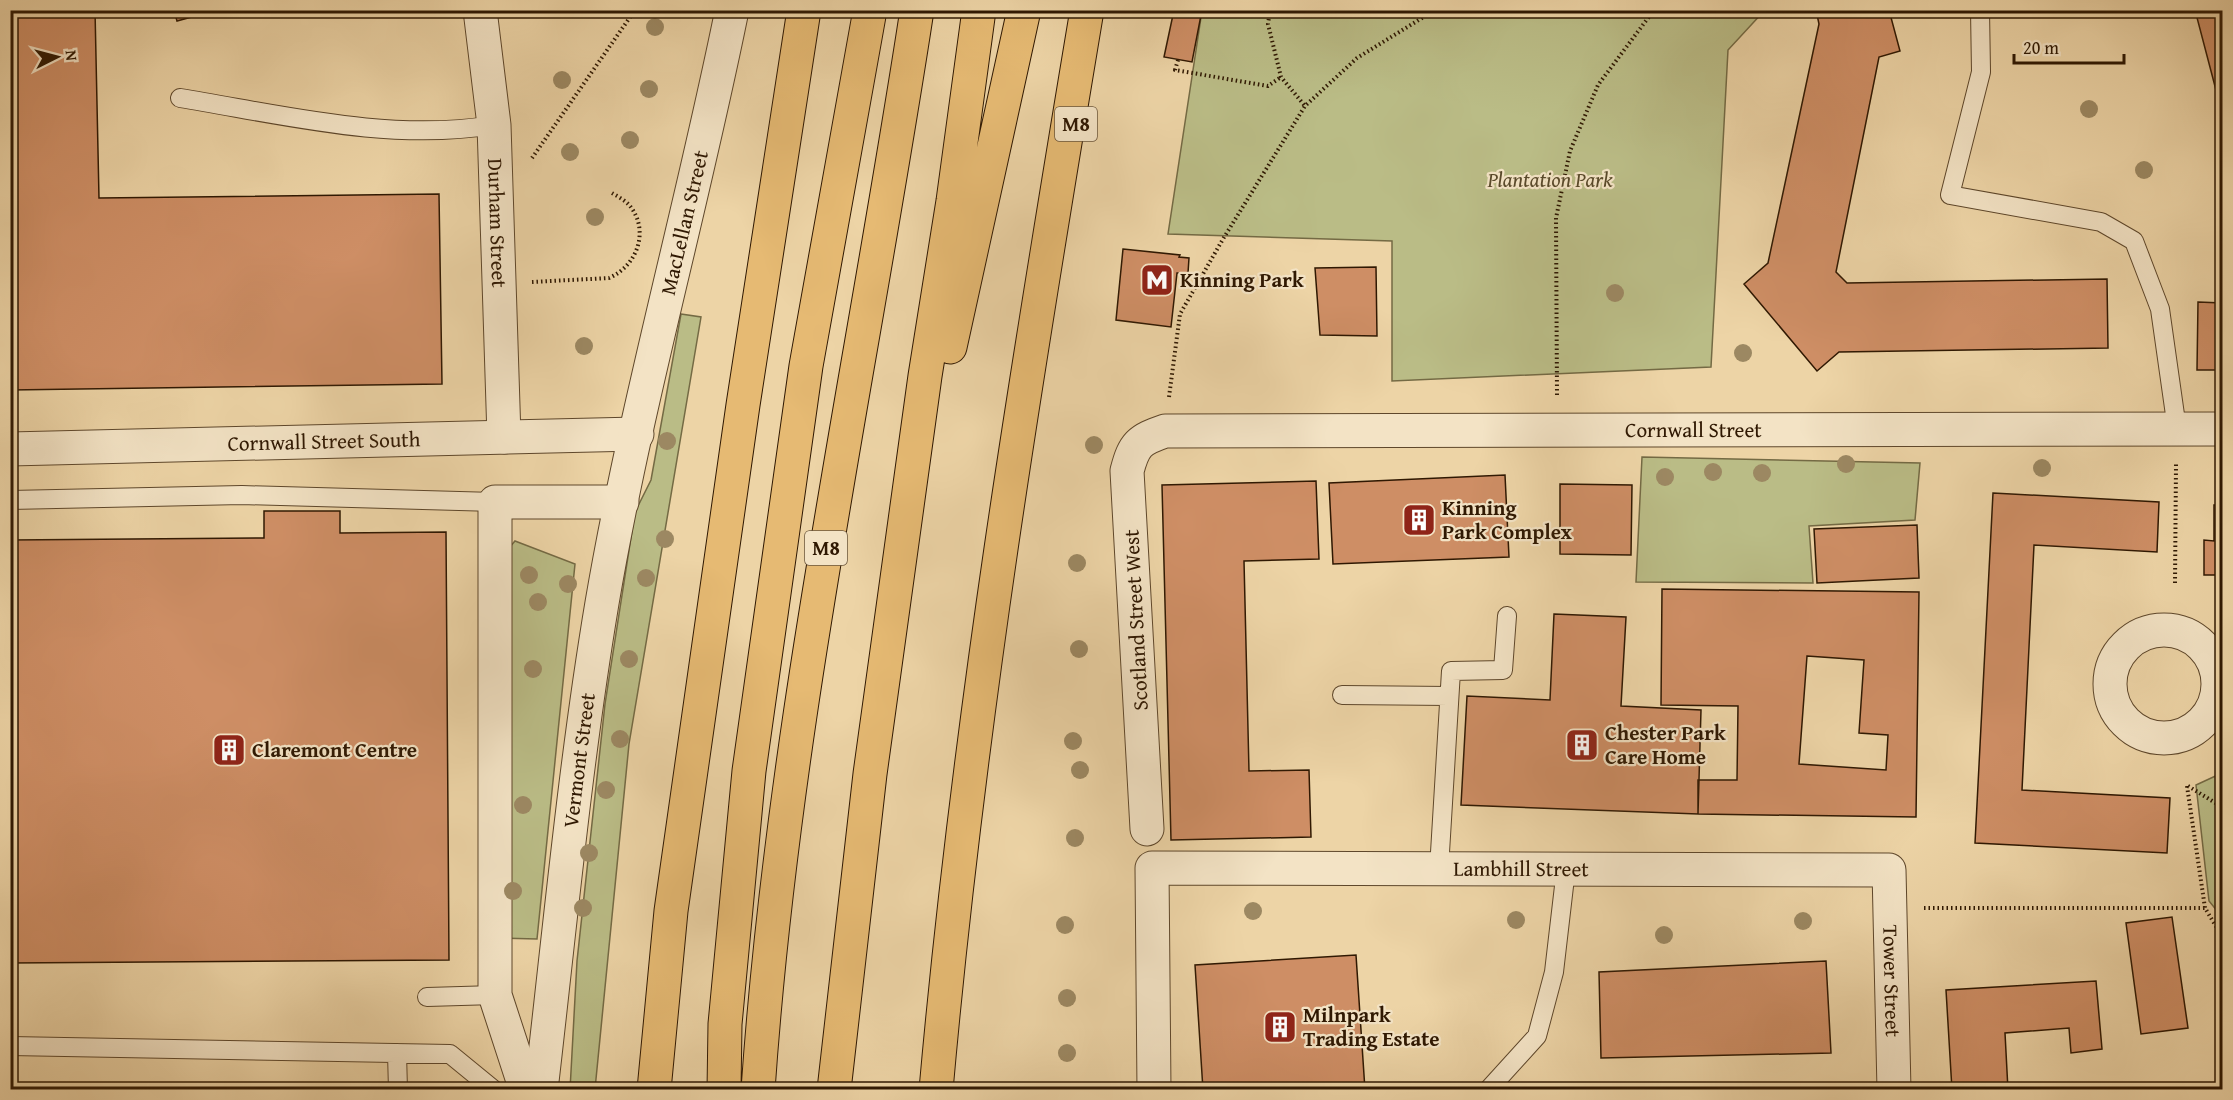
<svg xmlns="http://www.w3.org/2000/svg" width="2233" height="1100" viewBox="0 0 2233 1100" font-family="'Gentium Book Plus',serif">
  <rect width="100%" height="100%" fill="#edd4a6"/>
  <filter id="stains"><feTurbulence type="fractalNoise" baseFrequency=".00333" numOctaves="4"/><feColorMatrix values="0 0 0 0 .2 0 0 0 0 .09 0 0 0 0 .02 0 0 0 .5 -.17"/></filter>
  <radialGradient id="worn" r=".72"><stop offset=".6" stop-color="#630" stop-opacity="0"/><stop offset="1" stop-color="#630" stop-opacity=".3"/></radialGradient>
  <!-- green -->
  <path fill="#babc86" stroke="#746a44" stroke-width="1.5" d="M1202,11H1764L1728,50L1711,367L1392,381V241L1168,234Z
    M681,314L701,317L629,744L595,1089L570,1090L577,961L605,704L635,512L651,480Z
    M1642,457L1920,463L1915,520L1809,526L1813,583L1636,582Z
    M515,541L575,564L537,939L500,938L502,556Z
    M2222,773V917L2209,901L2196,785Z"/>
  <!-- building -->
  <path fill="#ce8e65" stroke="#2f1802" stroke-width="1.5" fill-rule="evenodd" d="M10,10H95L99,198L439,194L442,384L10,390Z
    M174,10H217L177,21Z
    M1174,10H1202L1192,62L1164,57Z
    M1816,10H1889L1900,51L1879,57L1836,272L1847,283L2107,279L2108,348L1839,352L1817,371L1744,284L1768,263L1819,24Z
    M2195,10H2222V113Z
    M1123,249L1180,255L1179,257L1189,258L1188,273H1177L1171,327L1116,320Z
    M1376,267L1377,336L1320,335L1315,268Z
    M2198,302L2222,303V370H2197Z
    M1505,475L1509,557L1333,564L1329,483Z
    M1316,481L1319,559L1244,561L1249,771L1309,770L1311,837L1171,840L1162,485Z
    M1560,484L1632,485L1631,555L1560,554Z
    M1993,493L2159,502L2157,552L2034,545L2022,790L2170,798L2167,853L1975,843Z
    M2214,505H2222V575H2204V540L2214,541Z
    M264,511H340V533L446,532L449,960L10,963V540L264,538Z
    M1917,525L1919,578L1817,583L1814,529Z
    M1662,589L1919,592L1916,817L1698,814V780H1737L1738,706L1661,705ZM1807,656L1864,660L1859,733L1888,735L1886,770L1799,764Z
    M1554,614L1626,617L1621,706L1701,710L1698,814L1461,805L1467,696L1550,700Z
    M2172,917L2188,1028L2141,1034L2126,923Z
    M1356,955L1365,1090H1203L1195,965Z
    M1826,961L1831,1053L1601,1058L1599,972Z
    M2096,981L2102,1049L2071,1053L2069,1028L2005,1033L2008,1090H1952L1946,990Z"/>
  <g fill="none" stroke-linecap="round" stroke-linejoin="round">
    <!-- lane casing -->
    <g stroke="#5e472b" stroke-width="20">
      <path id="lane" d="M1980,10L1981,72L1950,195L2101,222L2134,241L2160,309L2177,429
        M180,98C284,115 390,142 494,125
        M10,500L242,495L495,502
        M1342,695L1449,696
        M1439,869L1451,671L1503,670L1507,616
        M427,997L495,995
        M10,1046L450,1054L494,1090
        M397,1053L398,1090
        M1488,1090L1537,1036L1554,972L1566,869"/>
    </g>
    <!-- street casing -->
    <g stroke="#5e472b" stroke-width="35">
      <g id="street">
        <path id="s1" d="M480,10L494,125L504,437"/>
        <path id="s2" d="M10,449L637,434"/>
        <circle cx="2164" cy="684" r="54"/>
        <path id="s3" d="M1147,829L1127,471C1134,444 1139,440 1165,431L2222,429"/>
        <path d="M526,1090L495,995V502H622"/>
        <path id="s4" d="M541,1090C560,927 575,764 602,603C636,404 692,208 732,10"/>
        <path id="s5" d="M1154,1090L1152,868L1889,870L1894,1090"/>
      </g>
    </g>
    <!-- highway casing -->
    <g stroke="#2f1802" stroke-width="35">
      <path id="highway" d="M950,347L1024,10
        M654,1090L671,911L743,405L804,10
        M724,1090L725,1024L749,771L806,366L870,10
        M758,1090C783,726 862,370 917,10
        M834,1090L870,774L925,376L953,201L979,10
        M936,1090C968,728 1027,369 1087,10"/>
    </g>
    <!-- path -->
    <path stroke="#2f1802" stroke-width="4" stroke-dasharray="1.5 3" stroke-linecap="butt" d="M1270,10L1268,24L1281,77L1305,106
      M1407,10L1430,12
      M1178,60L1175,70L1268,86L1281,77
      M532,158L635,10
      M532,282L609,278C637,266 650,231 630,206C625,200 617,196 610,192
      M1557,395L1556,218L1570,151L1598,85L1654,10
      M1169,397L1180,314L1223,239L1305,106L1357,58L1435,10
      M2175,583L2176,464
      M2187,786L2205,908L2217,928L2222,976
      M2188,786L2222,807
      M1924,908H2205"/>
    <!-- lane -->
    <use href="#lane" stroke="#f3e3c5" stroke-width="18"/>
    <!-- street -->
    <use href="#street" stroke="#f3e3c5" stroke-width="33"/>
    <!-- highway -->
    <use href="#highway" stroke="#e6ba73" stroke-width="33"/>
  </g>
  <!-- trees -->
  <g fill="#9c8862">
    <circle cx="655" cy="27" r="9"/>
    <circle cx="562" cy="80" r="9"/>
    <circle cx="649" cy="89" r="9"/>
    <circle cx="2089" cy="109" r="9"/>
    <circle cx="630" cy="140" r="9"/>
    <circle cx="570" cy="152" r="9"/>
    <circle cx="2144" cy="170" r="9"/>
    <circle cx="595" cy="217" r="9"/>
    <circle cx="1615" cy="293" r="9"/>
    <circle cx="584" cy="346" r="9"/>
    <circle cx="1743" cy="353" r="9"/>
    <circle cx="667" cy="441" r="9"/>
    <circle cx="1094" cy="445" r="9"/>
    <circle cx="1846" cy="464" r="9"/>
    <circle cx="2042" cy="468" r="9"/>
    <circle cx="1713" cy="472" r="9"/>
    <circle cx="1762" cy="473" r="9"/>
    <circle cx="1665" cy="477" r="9"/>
    <circle cx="665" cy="539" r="9"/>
    <circle cx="1077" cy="563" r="9"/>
    <circle cx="529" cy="575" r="9"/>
    <circle cx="646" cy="578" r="9"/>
    <circle cx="568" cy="584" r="9"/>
    <circle cx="538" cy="602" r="9"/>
    <circle cx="1079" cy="649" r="9"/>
    <circle cx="629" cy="659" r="9"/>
    <circle cx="533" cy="669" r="9"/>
    <circle cx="620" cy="739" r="9"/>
    <circle cx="1073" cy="741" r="9"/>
    <circle cx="1080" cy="770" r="9"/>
    <circle cx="606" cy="790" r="9"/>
    <circle cx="523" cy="805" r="9"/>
    <circle cx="1075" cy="838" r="9"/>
    <circle cx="589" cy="853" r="9"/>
    <circle cx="513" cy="891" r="9"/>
    <circle cx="583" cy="908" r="9"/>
    <circle cx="1253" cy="911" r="9"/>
    <circle cx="1516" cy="920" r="9"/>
    <circle cx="1803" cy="921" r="9"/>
    <circle cx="1065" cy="925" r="9"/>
    <circle cx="1664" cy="935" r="9"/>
    <circle cx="1067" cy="998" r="9"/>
    <circle cx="1067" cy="1053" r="9"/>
  </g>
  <!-- icons -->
  <defs>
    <g id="metro-square" transform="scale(1.725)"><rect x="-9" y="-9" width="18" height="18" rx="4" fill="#8f2418" stroke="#f3e3c5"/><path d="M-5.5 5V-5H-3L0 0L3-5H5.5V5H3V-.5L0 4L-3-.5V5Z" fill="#fff"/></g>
    <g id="building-square" transform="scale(1.725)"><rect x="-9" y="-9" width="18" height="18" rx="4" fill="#8f2418" stroke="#f3e3c5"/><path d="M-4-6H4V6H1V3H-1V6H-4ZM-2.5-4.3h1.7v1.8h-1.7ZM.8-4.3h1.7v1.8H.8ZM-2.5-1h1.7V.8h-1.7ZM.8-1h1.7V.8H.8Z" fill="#fff"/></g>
  </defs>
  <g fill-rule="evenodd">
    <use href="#metro-square" x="1157" y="280"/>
    <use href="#building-square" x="1419" y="520"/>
    <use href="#building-square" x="1582" y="745"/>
    <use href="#building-square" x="229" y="750"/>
    <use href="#building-square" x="1280" y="1027"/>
  </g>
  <g text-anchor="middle" stroke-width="4.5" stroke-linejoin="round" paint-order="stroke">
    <!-- shield labels -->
    <g fill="#f3e3c5" stroke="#6a553c" stroke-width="1.5">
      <rect x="1055" y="107" width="42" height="34" rx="4.5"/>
      <rect x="805" y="531" width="42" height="34" rx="4.5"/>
    </g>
    <g font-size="20" font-weight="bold" fill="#2f1802">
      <text x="1076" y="131">M8</text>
      <text x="826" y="555">M8</text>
    </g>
    <!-- park labels -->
    <g font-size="21" font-style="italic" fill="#59492a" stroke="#f3e3c5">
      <text x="1550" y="187">Plantation Park</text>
    </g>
    <!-- street labels -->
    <g font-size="21" fill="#2f1802" stroke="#f3e3c5">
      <text dy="7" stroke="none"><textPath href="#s4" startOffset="880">MacLellan Street</textPath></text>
      <text dy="7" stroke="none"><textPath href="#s1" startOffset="214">Durham Street</textPath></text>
      <text dy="7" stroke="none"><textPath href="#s3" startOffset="946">Cornwall Street</textPath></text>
      <text dy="7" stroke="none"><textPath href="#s2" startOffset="314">Cornwall Street South</textPath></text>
      <text transform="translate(1136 620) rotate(-93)" y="7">Scotland Street West</text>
      <text dy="7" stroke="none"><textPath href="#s4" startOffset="332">Vermont Street</textPath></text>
      <text dy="7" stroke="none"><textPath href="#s5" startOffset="591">Lambhill Street</textPath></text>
      <text dy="7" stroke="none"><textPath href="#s5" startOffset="1070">Tower Street</textPath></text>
    </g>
    <!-- poi labels -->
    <g font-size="21" font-weight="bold" fill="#2f1802" stroke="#f3e3c5" text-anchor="start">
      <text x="1180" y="287">Kinning Park</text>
      <text x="1442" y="515">Kinning<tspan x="1442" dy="24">Park Complex</tspan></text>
      <text x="1605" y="740">Chester Park<tspan x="1605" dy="24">Care Home</tspan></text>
      <text x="252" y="757">Claremont Centre</text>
      <text x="1303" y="1022">Milnpark<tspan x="1303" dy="24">Trading Estate</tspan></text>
    </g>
  </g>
  <!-- margin -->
  <rect width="2233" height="1100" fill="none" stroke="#edd4a6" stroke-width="36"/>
  <rect x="12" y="12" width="2209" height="1076" fill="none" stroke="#2f1802" stroke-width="3"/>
  <rect x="18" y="18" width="2197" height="1064" fill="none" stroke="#2f1802" stroke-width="1.5"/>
  <!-- north arrow -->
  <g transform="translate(57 57) rotate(84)" stroke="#f3e3c5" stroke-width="4.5" paint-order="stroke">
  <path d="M0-4.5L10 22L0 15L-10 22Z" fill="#2f1802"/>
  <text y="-9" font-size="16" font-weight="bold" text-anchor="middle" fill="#2f1802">N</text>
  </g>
  <!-- scale -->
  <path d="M2014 54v9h110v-9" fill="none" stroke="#2f1802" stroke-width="3"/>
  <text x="2023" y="54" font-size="18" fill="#2f1802" stroke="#f3e3c5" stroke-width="4.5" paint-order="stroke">20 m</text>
  <rect width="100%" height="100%" filter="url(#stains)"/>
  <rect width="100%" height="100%" fill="url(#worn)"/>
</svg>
